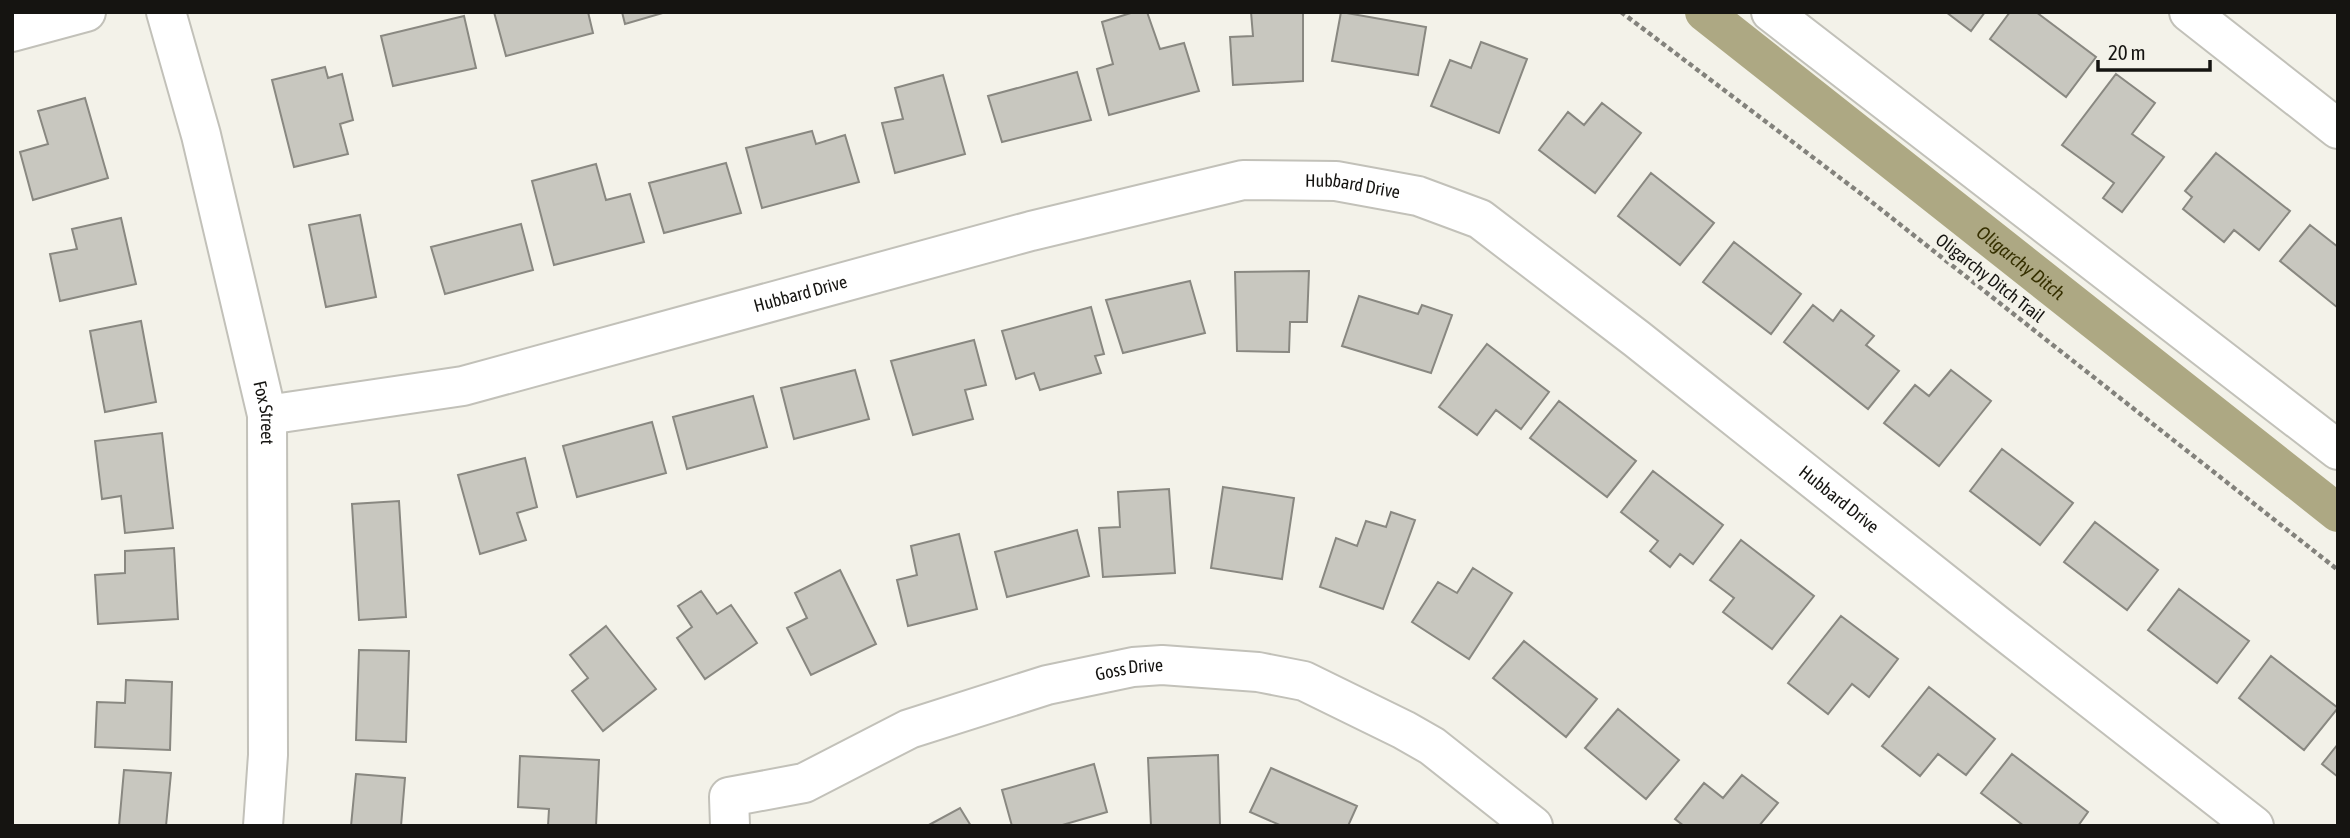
<svg xmlns="http://www.w3.org/2000/svg" width="2350" height="838" viewBox="0 0 2350 838" font-family="'Asap Condensed',sans-serif">
  <rect width="100%" height="100%" fill="#f3f2e9"/>
  <g fill="none" stroke-linecap="round" stroke-linejoin="round">
    <!-- canal -->
    <path stroke="#ada883" stroke-width="38" id="s1" d="M1704,12L2338,513"/>
  </g>
  <!-- building -->
  <path fill="#c8c7bf" stroke="#898881" stroke-width="2" d="M494,12H588L593,33L506,56Z
    M622,12H666L625,24Z
    M1134,12H1147L1160,49L1184,43L1199,91L1109,115L1097,69L1113,64L1102,22Z
    M1251,12H1303V81L1233,85L1230,37L1253,36Z
    M1341,12L1426,27L1418,75L1332,61Z
    M1946,12H1985L1971,31Z
    M2010,12H2036L2096,57L2066,97L1990,39Z
    M464,16L476,68L393,86L381,36Z
    M1481,42L1527,59L1499,133L1431,106L1450,60L1471,68Z
    M325,67L328,78L342,74L353,120L340,124L348,154L294,167L272,80Z
    M1077,72L1091,120L1002,142L988,96Z
    M2116,74L2155,103L2132,134L2164,157L2122,212L2103,198L2114,183L2062,145Z
    M943,75L965,154L895,173L882,123L903,119L895,88Z
    M85,98L108,178L33,200L20,152L48,144L38,111Z
    M1602,103L1641,133L1595,193L1539,150L1568,112L1584,125Z
    M812,131L816,144L845,135L859,182L762,208L746,148Z
    M2216,153L2290,211L2259,250L2234,230L2224,242L2183,209L2192,197L2185,191Z
    M726,163L741,213L664,233L649,183Z
    M596,164L606,200L630,194L644,242L554,265L532,181Z
    M1651,173L1714,223L1680,265L1618,216Z
    M360,215L376,297L326,307L309,225Z
    M121,218L136,284L60,301L50,254L77,249L72,229Z
    M521,224L533,270L445,294L431,247Z
    M2310,225L2338,247V308L2280,261Z
    M1734,242L1801,294L1771,334L1703,282Z
    M1309,271L1307,322H1290L1289,352L1237,351L1235,272Z
    M1190,281L1205,333L1123,353L1106,300Z
    M1359,296L1418,314L1422,305L1452,315L1431,373L1342,346Z
    M1813,305L1833,321L1841,310L1874,336L1866,345L1899,371L1868,409L1784,342Z
    M1091,307L1104,354L1095,356L1101,373L1040,390L1034,373L1016,379L1002,331Z
    M141,321L156,402L105,412L90,331Z
    M974,340L986,385L965,390L973,419L913,435L891,361Z
    M1487,344L1549,392L1521,429L1496,410L1477,435L1439,407Z
    M855,370L869,419L794,439L781,388Z
    M1951,370L1991,401L1939,466L1884,423L1915,385L1929,396Z
    M753,396L767,447L687,469L673,417Z
    M1559,401L1636,461L1607,497L1530,438Z
    M652,422L666,473L577,497L563,446Z
    M162,433L173,528L125,533L121,496L102,499L95,441Z
    M2002,449L2073,503L2040,545L1970,491Z
    M525,458L537,507L517,513L526,540L480,554L458,475Z
    M1653,471L1723,525L1693,564L1680,554L1670,567L1650,551L1658,541L1621,512Z
    M1223,487L1294,498L1282,579L1211,568Z
    M1169,489L1175,573L1103,577L1099,528L1120,527L1118,492Z
    M399,501L406,617L359,620L352,504Z
    M1391,512L1415,520L1383,609L1320,587L1336,538L1357,546L1366,521L1386,527Z
    M2095,522L2158,570L2127,610L2064,562Z
    M1077,530L1089,576L1007,597L995,552Z
    M959,534L977,609L908,626L897,580L917,575L911,546Z
    M1741,540L1814,596L1772,649L1723,612L1734,598L1710,580Z
    M174,548L178,619L98,624L95,575L125,573V551Z
    M1473,568L1512,593L1469,659L1412,622L1438,582L1457,593Z
    M840,570L876,644L811,675L787,628L807,618L795,593Z
    M2179,589L2249,641L2217,683L2148,630Z
    M701,591L717,614L731,605L757,643L705,679L677,638L692,627L678,606Z
    M1841,616L1898,659L1869,697L1852,684L1828,714L1788,683Z
    M606,626L656,689L603,731L572,691L588,678L570,655Z
    M1524,641L1597,699L1566,737L1493,678Z
    M359,650L409,651L406,742L356,740Z
    M2271,656L2338,708L2304,750L2239,698Z
    M126,680L172,682L170,750L95,747L97,702L125,703Z
    M1929,687L1995,739L1966,775L1938,754L1920,776L1882,746Z
    M1618,709L1679,760L1646,799L1585,748Z
    M2338,744V777L2322,764Z
    M2012,754L2088,812L2078,826H2024L1981,793Z
    M1218,755L1220,826H1151L1148,758Z
    M520,756L599,760L596,826H548L549,809L518,807Z
    M1094,764L1107,812L1059,826H1012L1002,790Z
    M1271,768L1357,806L1348,826H1282L1250,812Z
    M124,770L171,773L166,826H119Z
    M356,774L405,778L401,826H351Z
    M1742,775L1778,803L1759,826H1684L1675,819L1704,783L1723,798Z
    M960,808L971,826H927Z"/>
  <g fill="none" stroke-linecap="round" stroke-linejoin="round">
    <!-- minor casing -->
    <g stroke="#c2c1b9" stroke-width="42">
      <g id="minor">
        <path id="s2" d="M166,12L201,135L267,415L268,755L263,826"/>
        <path d="M1771,12L2338,450"/>
        <path d="M2189,12L2338,129"/>
        <path d="M12,32L86,12"/>
        <path id="s3" d="M267,415L463,386L1031,231L1243,180L1336,181L1418,196L1480,219L1637,339L1998,626L2254,826"/>
        <path id="s4" d="M730,826L729,797L804,783L909,729L1047,685L1133,667L1162,665L1258,672L1304,681L1404,730L1432,746L1533,826"/>
      </g>
    </g>
    <!-- path -->
    <path stroke="#83827c" stroke-width="4.5" stroke-dasharray="5 3.5" stroke-linecap="butt" d="M1621,12L1864,196L2338,570"/>
    <!-- minor -->
    <use href="#minor" stroke="#fff" stroke-width="38"/>
  </g>
  <g text-anchor="middle" stroke-width="7" stroke-linejoin="round" paint-order="stroke">
    <!-- street labels -->
    <g font-size="18" fill="#151411" stroke="#f3f2e9">
      <text dy="6" stroke="none"><textPath href="#s3" startOffset="1115">Hubbard Drive</textPath></text>
      <text transform="translate(1990 278) rotate(38)" y="6">Oligarchy Ditch Trail</text>
      <text dy="6" stroke="none"><textPath href="#s3" startOffset="548">Hubbard Drive</textPath></text>
      <text dy="6" stroke="none"><textPath href="#s2" startOffset="413">Fox Street</textPath></text>
      <text dy="6" stroke="none"><textPath href="#s3" startOffset="1703">Hubbard Drive</textPath></text>
      <text dy="6" stroke="none"><textPath href="#s4" startOffset="452">Goss Drive</textPath></text>
    </g>
    <!-- water labels -->
    <g font-size="19" font-style="italic" fill="#363000" stroke="#f3f2e9">
      <text dy="7" stroke="none"><textPath href="#s1" startOffset="404">Oligarchy Ditch</textPath></text>
    </g>
  </g>
  <!-- border -->
  <rect width="2350" height="838" fill="none" stroke="#151411" stroke-width="28"/>
  <!-- scale -->
  <path d="M2098 60v10h112v-10" fill="none" stroke="#151411" stroke-width="3.5"/>
  <text x="2108" y="60" font-size="21" fill="#151411" stroke="#f3f2e9" stroke-width="5" paint-order="stroke">20 m</text>
</svg>
